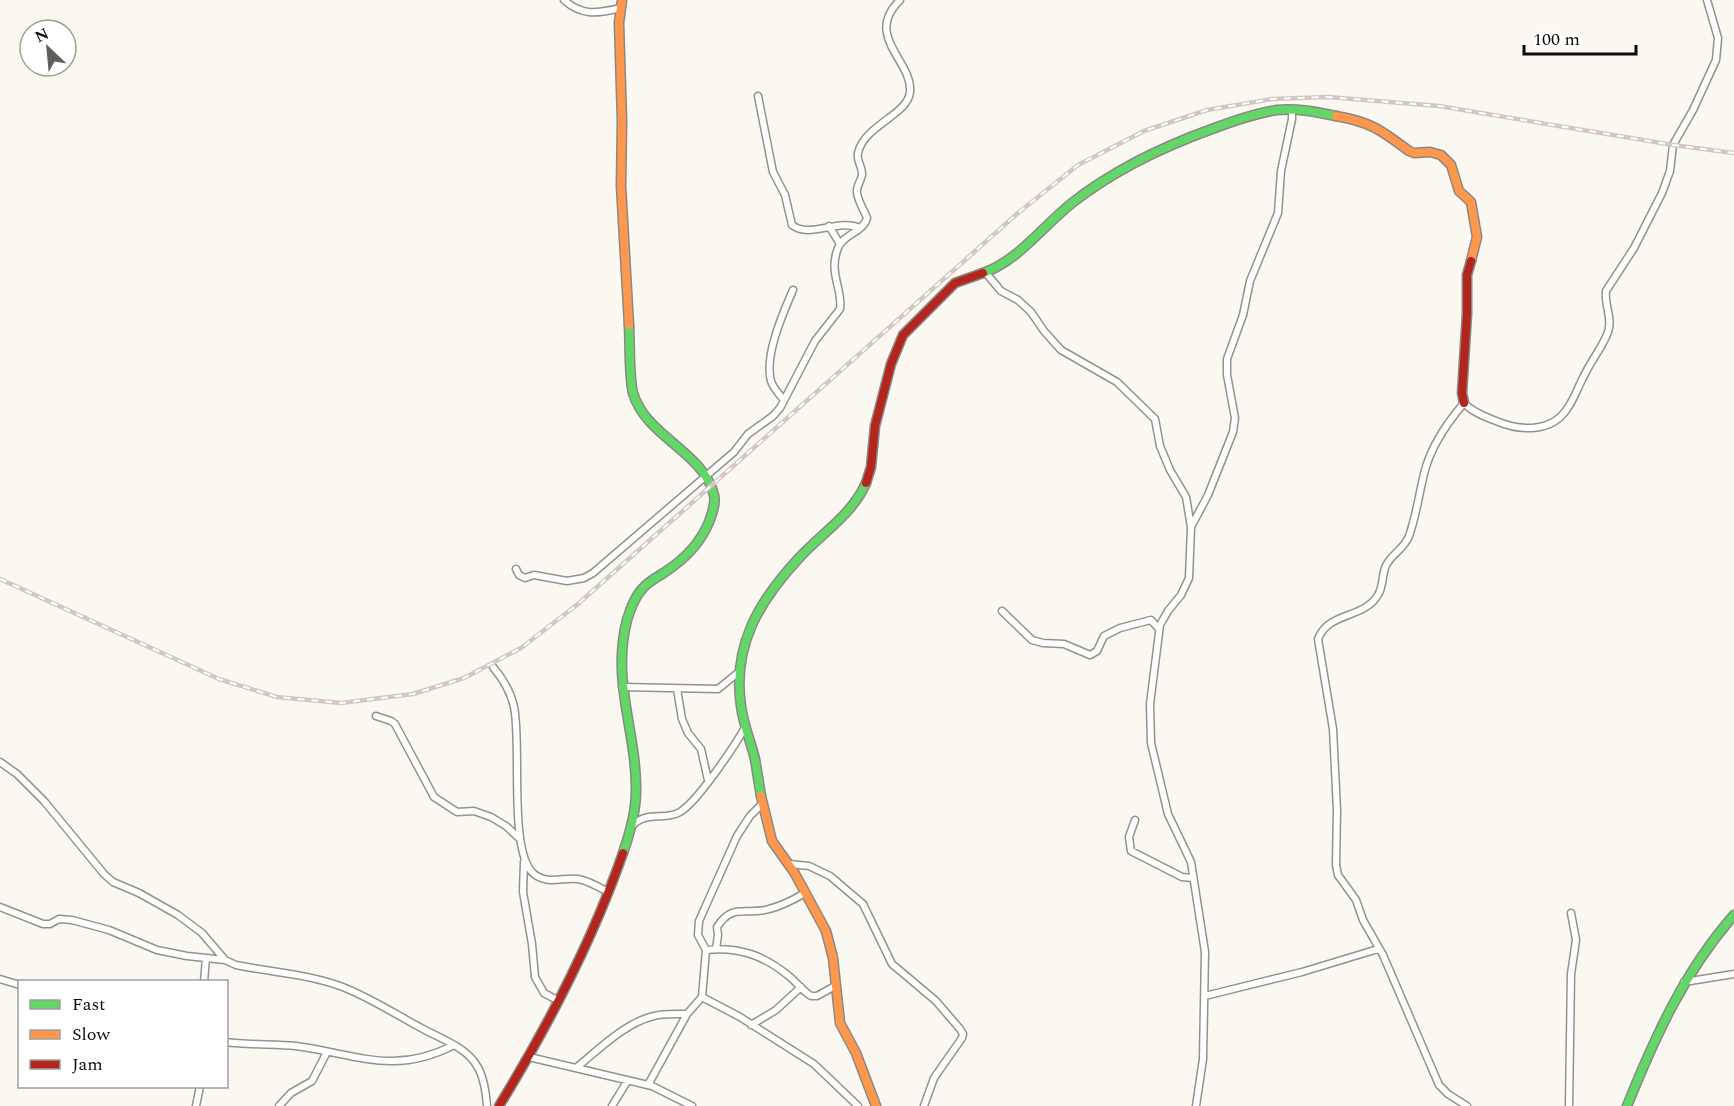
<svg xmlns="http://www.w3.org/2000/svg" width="1734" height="1106" viewBox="0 0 1734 1106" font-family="Spectral,serif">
  <rect width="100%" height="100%" fill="#faf8f0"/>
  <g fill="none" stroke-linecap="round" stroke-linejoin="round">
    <!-- street casing -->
    <g stroke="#93928f" stroke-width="9">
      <path id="street" d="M564,0C583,17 598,13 621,8
        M758,96L773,172L785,195L792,225C810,239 838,218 860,228
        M829,226L840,244
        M985,272L1001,291L1018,300L1031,312L1044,331L1061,350L1117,382L1155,419L1160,446L1170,470L1186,497L1191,527
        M784,400C779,394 773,388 771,381C764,356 783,313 793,290
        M516,569L519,575L525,578L534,575L567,581L584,578L593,573L734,452L748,434L773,416L780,408L815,341L840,309C843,289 828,273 838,248C843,234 863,233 867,218C864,210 858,201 857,193C856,186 861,181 862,175C863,167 856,161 858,153C864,125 908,115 910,92C913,61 863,36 900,0
        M1002,611L1032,640L1043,643L1064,644L1090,655L1097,651L1104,636L1120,628L1151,620L1159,629
        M493,667C503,679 511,692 514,707C522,743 508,853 534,874C548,885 563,877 578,879C589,881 599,887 608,892
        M622,687L718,689L739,672
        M677,689L682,719L688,733L701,749L708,780
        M376,716L391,721L395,724L434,797L457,812L474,811L491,817L506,826L519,838
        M0,762L17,774L44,801L104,874L113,882L139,893L178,915L202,933L225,960L236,965C270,972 307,974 340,986C370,997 396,1015 425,1030C442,1039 467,1048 477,1066C484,1077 486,1093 487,1106
        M1135,820L1129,837L1131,851L1182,877L1193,878
        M632,826C646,810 665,821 680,812C698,801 734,747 746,726
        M524,862L523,892L532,944L535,977L544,993L559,1001
        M789,864L809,866L830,876L863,904L892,964L936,1001L960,1029L963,1034L962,1038L934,1078L924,1106
        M0,907L43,924H50L59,919L72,920L109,930L157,950L187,956L225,960
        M716,949L718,935L717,927C733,902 746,916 769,909C782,906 793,900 805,893
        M706,950C739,946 765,956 790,977C797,983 803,991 811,996H817L835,986
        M0,979L20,985
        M204,982L206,958
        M1684,982L1734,974
        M1205,996L1302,972L1378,949
        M702,997L740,1017L814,1064L858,1106
        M751,1025L776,1010L801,987
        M226,1042C249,1045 273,1044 296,1046C356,1054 394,1076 454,1045
        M529,1057L652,1086L692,1106
        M576,1068C598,1050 626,1022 654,1016C664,1013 676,1014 687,1014
        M648,1085L687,1014L702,997L706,950L698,935L699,921L737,836L750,816L762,804
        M196,1106L200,1086
        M279,1106L291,1093L312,1081L327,1052
        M612,1106L628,1080
        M1196,1106L1203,1059L1205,952L1191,862L1168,814L1151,743L1150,704L1160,625L1168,611L1181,595L1189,578L1191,527L1208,495L1233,432L1235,418L1227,375V359L1243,315L1250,281L1278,213L1281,171L1292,119V110
        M1467,1106L1448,1094L1439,1085L1383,955L1363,920L1356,900L1338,875L1336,865L1337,810L1333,729L1318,639C1329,611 1364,619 1378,595C1383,587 1382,577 1385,568C1389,555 1404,550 1409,536C1416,517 1419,494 1424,474C1430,448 1447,423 1464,403C1472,412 1486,417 1496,421C1520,431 1551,433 1567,409C1575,398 1579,384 1586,372C1593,358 1603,346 1608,332C1613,318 1604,305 1606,291L1634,248L1662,193L1670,171L1673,145L1693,110L1716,60L1718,38L1707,0
        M1569,1106L1571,974L1576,940L1571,913"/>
    </g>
    <!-- fast casing -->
    <g stroke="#8a8985" stroke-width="11">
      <path id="fast" d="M983,273C1018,261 1043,226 1072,203C1114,170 1162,147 1212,129C1233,121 1255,113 1277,110C1297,108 1317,112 1336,116
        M761,796C759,784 757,771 755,759C751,742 743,724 741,706C732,646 759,601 799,558C822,533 852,515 866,483
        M623,853C630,833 636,813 636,791C637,733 611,681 627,620C630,610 635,596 643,588C649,581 658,577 665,572C685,559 700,544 709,522C712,514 716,504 714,495C703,451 646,437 633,393C629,378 630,343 629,325
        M1627,1106C1655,1037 1684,972 1734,915"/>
    </g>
    <!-- slow casing -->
    <g stroke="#8a8985" stroke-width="11">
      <path id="slow" d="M622,0L619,23L622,121L621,186L629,325
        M1336,116C1371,122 1381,130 1409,151L1414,153L1430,152L1441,155L1451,165L1459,191L1471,202L1477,237L1471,261
        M761,796L772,841L794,872L826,931L833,958L840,1023L856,1053L876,1106"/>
    </g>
    <!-- jam casing -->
    <g stroke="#8a8985" stroke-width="11">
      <path id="jam" d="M1464,403L1462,393L1467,314V275L1471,261
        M866,483L871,467L875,426L891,364L903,335L955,283L983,273
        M499,1106C548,1026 592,942 623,853"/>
    </g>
    <!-- street -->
    <use href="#street" stroke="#fefefd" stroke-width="6"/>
    <!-- fast -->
    <use href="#fast" stroke="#63d668" stroke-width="8"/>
    <!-- slow -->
    <use href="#slow" stroke="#ff974d" stroke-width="8"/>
    <!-- jam -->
    <use href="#jam" stroke="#b3261e" stroke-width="8"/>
    <!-- rail casing -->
    <g stroke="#d5c6c4" stroke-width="4.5">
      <path id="rail" d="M0,579L219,679L277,697L341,703L413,694L464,678L521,648L578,604L1018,213L1078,165L1144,131L1207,110L1272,99L1328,97L1439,106L1673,145L1734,153"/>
    </g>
    <!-- rail -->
    <use href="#rail" stroke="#fff" stroke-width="2" stroke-dasharray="7" stroke-linecap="butt"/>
  </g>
  <!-- legend -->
  <rect x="18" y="980" width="210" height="108" fill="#ffffff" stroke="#9e9e9e" stroke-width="1.5"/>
  <rect x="30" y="1000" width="30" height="9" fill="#63d668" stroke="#9e9e9e" stroke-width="1.5"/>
  <text x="72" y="1010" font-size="18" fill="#0c0c0c">Fast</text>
  <rect x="30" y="1030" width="30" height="9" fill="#ff974d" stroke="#9e9e9e" stroke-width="1.5"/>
  <text x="72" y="1040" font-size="18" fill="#0c0c0c">Slow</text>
  <rect x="30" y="1060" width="30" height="9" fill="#b3261e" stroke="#9e9e9e" stroke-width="1.5"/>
  <text x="72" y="1070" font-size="18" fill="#0c0c0c">Jam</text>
  <!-- north arrow -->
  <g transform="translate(48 48) rotate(334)"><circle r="28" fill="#ffffff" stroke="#9e9e9e" stroke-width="1.5"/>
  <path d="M0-4.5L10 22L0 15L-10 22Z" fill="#5f5f5c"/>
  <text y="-9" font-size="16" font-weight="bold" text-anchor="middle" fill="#0c0c0c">N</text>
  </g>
  <!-- scale -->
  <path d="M1524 45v9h112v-9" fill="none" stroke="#0c0c0c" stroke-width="3"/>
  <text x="1533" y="45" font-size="18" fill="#0c0c0c" stroke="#ffffff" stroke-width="4.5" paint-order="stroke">100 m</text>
</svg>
